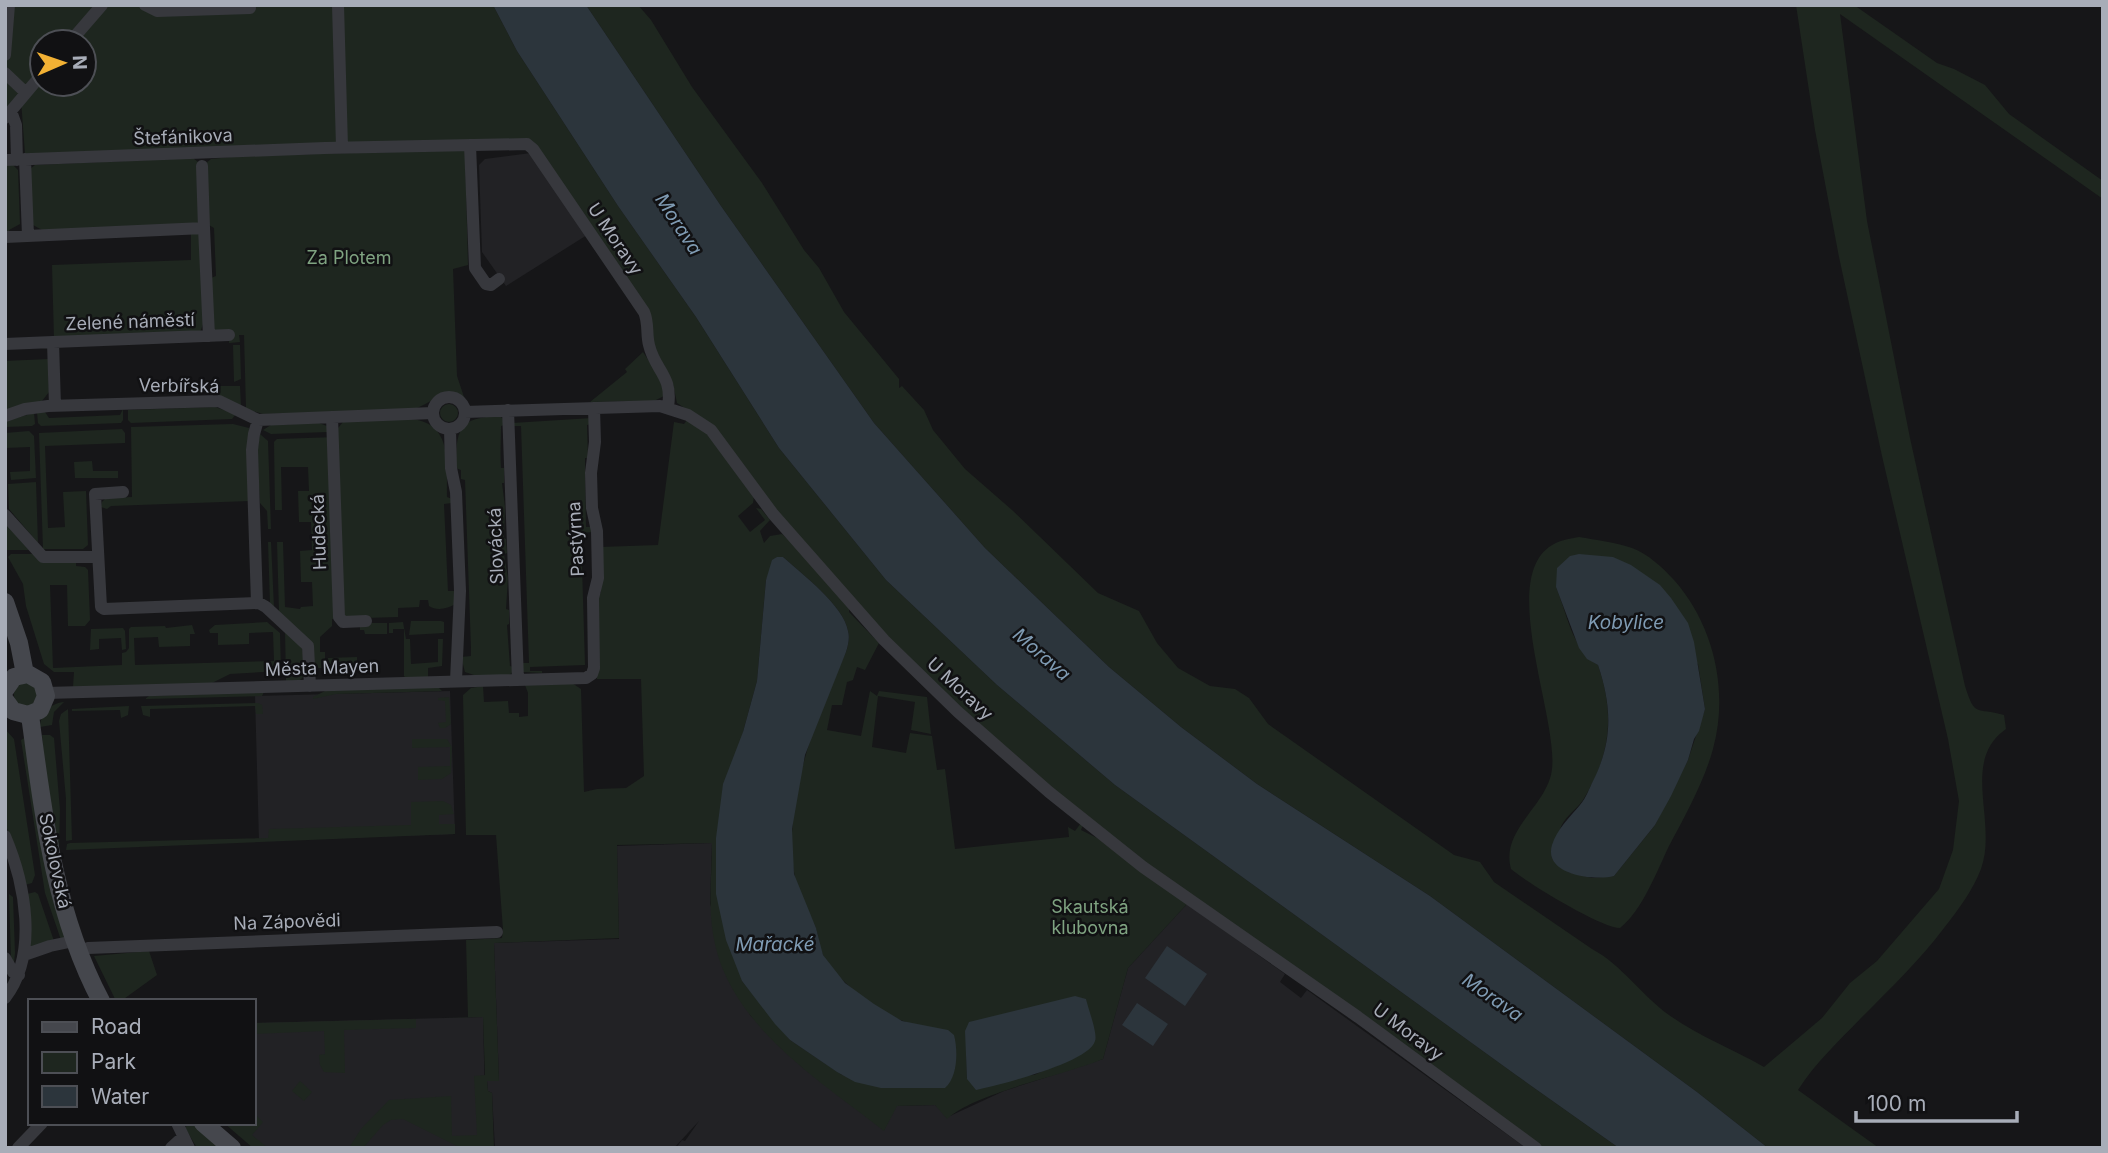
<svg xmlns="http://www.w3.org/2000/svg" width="2108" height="1153" viewBox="0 0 2108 1153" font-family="Inter,sans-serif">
  <rect width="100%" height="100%" fill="#161618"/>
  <!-- built -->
  <path fill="#222225" d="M531,153L587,235L506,286L482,252L479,165L485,159Z
    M450,691L455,834L259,841L255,696Z
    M712,843L710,904L750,1015L801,1066L884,1130L896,1106L935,1105L950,1116L1004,1091L1103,1059L1128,968L1187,904L1285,974L1280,982L1301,998L1307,990L1526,1148H676L682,1140L685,1141L699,1121L674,1148H495L492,1093L488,1091L487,1081L499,1080L494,943L619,939L617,846Z
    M483,1017L486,1148H254L225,1123H254V1023Z"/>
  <!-- green -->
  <path fill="#1e261f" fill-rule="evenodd" d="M5,5H493L517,51L547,97L618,206L696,317L779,448L886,580L997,685L1115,785L1516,1075L1619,1148H1541L1085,819L903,655L788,527L712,426L677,403L673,384L655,351L649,318L530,141L25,154L21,100L5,114ZM42,42H84V84H42Z
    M586,5H638L651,20L692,87L762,183L804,250L819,268L844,312L899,379V388L902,386L924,410L933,430L965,469L1012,510L1098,593L1139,611L1157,643L1178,668L1210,686L1235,689L1249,698L1268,724L1454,855L1480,862L1494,882L1592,949C1622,965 1641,995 1669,1015C1698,1036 1733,1049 1764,1067L1822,1018L1850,983L1877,961L1939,889L1953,850L1959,801L1948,739L1882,456L1839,257L1815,130L1796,5H1854L1937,63L1954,69L1985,85L2009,114L2103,181V199L1840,14L1867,221L1910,438L1965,686C1975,718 1976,707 2004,715L2006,729C1960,761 1998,822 1981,869C1973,890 1958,910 1944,928C1919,961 1890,989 1861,1018C1838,1042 1815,1063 1798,1090L1879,1148H1768L1697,1092L1430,896L1257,784L1181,727L1109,667L985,548L874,423L721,206Z
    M465,150L468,265L453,269L457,376L465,400C440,385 435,404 411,410L263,414L246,409L244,335H239L240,342L229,343V333L214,330L211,278L216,276L214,228L209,225L206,163L211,159L240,156Z
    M193,158L198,162L200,221L196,224L44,231L33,225L30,169L35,165Z
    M5,165H13L18,170L20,224L9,230V233H5Z
    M195,233L200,235L204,322L200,332L54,340L52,265L191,260V234Z
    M240,345L241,379L234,382L233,345Z
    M643,352L663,382L664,396L654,401L590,402L627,372L625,369Z
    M48,359L49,392L42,401L5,411V361Z
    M215,386H240L241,406L216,397Z
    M440 413a9 9 0 1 1 18 0a9 9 0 1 1-18 0Z
    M215,407L236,414L232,419L131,423L128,420V410Z
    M123,409V420L121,423L41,426L38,423L37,412H45L49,418L120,415Z
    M34,413L35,424L32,426L5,427V421Z
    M500,416L505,421L504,425L501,426C501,441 500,453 501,468H504V483H502L505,507L504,538L506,539L507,553L504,554L508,578L506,609L509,610V624L507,625L510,666L513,667V672L509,675L477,676L465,672L461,657L471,656V648L465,480L461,479V470L456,468C456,430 458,417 500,416Z
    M592,418V424L587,425L588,458H585L586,527H593V532L581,533L585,665L530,667V671H542V673L523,672L522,663H529L521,426H514L512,423Z
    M411,419C454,423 446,465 447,497L452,499V503L444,504L448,591H456L455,604C448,609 436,611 429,606L428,600H420L419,607L398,608V617L332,619V626L320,637V652H325V668H315L279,612L277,542H283L285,607L300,609L301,607L313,606L312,582H301L300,551L312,550L311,522H299L298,491H309L308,467H281L282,510H275L274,442L277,439L337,437L338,428L343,422Z
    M687,420L709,433L754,496L753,503L738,516L750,532L765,520L756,508L761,509L770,520L760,531L764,543L770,536L782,534L800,550L849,606V612L879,643L865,670L857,667L853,680L847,682L842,705H832L827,730L861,736L870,691L877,696L879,691L927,697L931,734L911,730L915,702L878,696L872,747L906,753L910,733L932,736L937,770L945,769L955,849L1069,837L1068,827L1075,831L1081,823L1083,825L1081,830L1099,839L1187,904L1128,968L1103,1059C1065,1075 974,1093 947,1119L935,1105L897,1106L884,1131C818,1079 727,1024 713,934C708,904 712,873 712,843L617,845L619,938L494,943L499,1081H487L488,1091L492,1093L494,1148H461L403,1119L391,1120L383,1125L363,1148H349L361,1129L389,1100L451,1096L452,1136L477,1135L474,1076L485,1075L483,1017L442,1018L468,1017L466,940L502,938L503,930L496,835H466L463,695L471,688L483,686L484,702L508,701L509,713H519V717L528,716V693L525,685L572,683L581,689L584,792L597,789L626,788L644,776L641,679H597L596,599L597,594L601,593L600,547L658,545L674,422L684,424ZM777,557H783C802,574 844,606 848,631C850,638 848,645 846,652C816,716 783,800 794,872C796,891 808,909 815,926C819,936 819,948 824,957C839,982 878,1013 906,1022L842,1075L790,1040L742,981L743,732L757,681L766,580ZM966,1042L1073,1058L1034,1075L967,1079Z
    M319,423L327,426L328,432L271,434L263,430L271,425Z
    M233,424L249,428L250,501L111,506L107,509L101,507L102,502L106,498L132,497L131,427Z
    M122,429L125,433V443L45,446L48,528L65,527L63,492L86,491L88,545L83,549H43L39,433Z
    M29,431L34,436L36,478L11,480L10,472L30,471V447L5,448V433Z
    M260,434L268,441L271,529H268L267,511L260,503L257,453Z
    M92,461L93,471H118V478H75L74,462Z
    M36,482L38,543L9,509L8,484Z
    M5,522L29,550H5Z
    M1579,537C1596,540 1615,542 1632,548C1648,554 1662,567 1674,580C1714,625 1729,691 1713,749C1704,782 1685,816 1669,846C1657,871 1642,911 1620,928C1602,928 1527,883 1511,869C1500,829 1548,806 1552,769C1558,717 1500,583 1549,547C1559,540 1568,539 1579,537ZM1556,587L1698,664L1705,709L1688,760L1655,825L1614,876L1592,878L1568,872C1565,860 1558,842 1560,830C1562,819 1577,809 1583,800C1611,755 1615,715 1598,665C1572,650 1567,613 1556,587Z
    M268,542H271L274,607L270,604Z
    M32,554L76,561V566L85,567L88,570L90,620L85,626H68L67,585H50L53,668L122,665V653L126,652L129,648V629L131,627L165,626L166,628L192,625L195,634H190V646L159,647L158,637L134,638L135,665L274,661L273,632L249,633V644L218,645V633H210L209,630L215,625L267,622L280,633L281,671L230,674L210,684L73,687L74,672H54L44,664L26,606L23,584L8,557L11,554Z
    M411,621H441L444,622V633L409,635Z
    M403,622L406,639H410L411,664L438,662V639H443L442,666L428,668V677L406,678L404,676V629H393V633H389V623Z
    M360,623H387V634H365L364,630H360Z
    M123,628L125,631L126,649L122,650L121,638L99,639V649L90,650L91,629Z
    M285,631L302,646L306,674L299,681H286Z
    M357,657V667L328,668V658Z
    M14 695a12 12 0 1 1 24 0a12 12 0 1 1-24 0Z
    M437,686L442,691L336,694L313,699V697L327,690Z
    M264,692L262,696L145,699L149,696Z
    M449,697L451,724L445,728H440L438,723L446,722L445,701L438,700V698Z
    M64,702L54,712L52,725L40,727C40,714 51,703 64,702Z
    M258,703L262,705L263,714H256L255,706L150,709V717L143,715L141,706Z
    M129,706L128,715L121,718L120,710L72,711V709Z
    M68,709L72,840L66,841V799L59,721L61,714Z
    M5,729L14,739L35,875L32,883L25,885L14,844L5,824Z
    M42,735H50L54,738L60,810L59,849L45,774Z
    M24,738L65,938L61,940L45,893L21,740Z
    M412,739H447L452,747L451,773L442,779L418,780V767L450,766V747L412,748Z
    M443,801L451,805L454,814L439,815V824H455V834L66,850L67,844L70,843L268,838L269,829L411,825V802Z
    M35,892L38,894L54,941L30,948L27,894Z
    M9,894L13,897L15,953L14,963L11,960Z
    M149,951L157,975L121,1001H116L94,956Z
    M416,1019V1028L344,1030L345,1073L324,1072L320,1065L319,1055L325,1054L324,1031L254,1034V1023Z
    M300,1081L312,1092L304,1101L292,1091Z
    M254,1113L263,1122L252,1135L268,1148H253L224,1123H254Z
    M188,1123L194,1124L220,1148H197L185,1128Z"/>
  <!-- water -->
  <path fill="#2c353c" d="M493,5H586L721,206L874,423L985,548L1109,667L1181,727L1257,784L1430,896L1697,1092L1768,1148H1619L1516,1075L1115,785L997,685L886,580L779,448L696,317L618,206L547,97L517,51Z
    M1579,554L1613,557L1631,565L1660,585L1671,598L1688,623L1694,642L1705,709L1699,731L1694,739L1688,760L1671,796L1655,825L1614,876C1595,881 1543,875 1552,845C1557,829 1570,817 1580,805C1586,798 1589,789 1593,781C1613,741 1612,707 1598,665L1587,659L1579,648L1556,587L1557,568L1570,556Z
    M777,557H783C802,574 844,606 848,631C850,638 848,645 846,652L805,755L792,829L794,874L816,928L823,955L845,983L874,1004L902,1021L948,1030L954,1035C958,1050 958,1077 945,1088H881L855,1082L837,1072L790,1040L775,1024L742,981L726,940L716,894V838L723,784L743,732L757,681L766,580L772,560Z
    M1167,946L1207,974L1185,1006L1145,978Z
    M1075,996L1086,999C1088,1008 1098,1034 1095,1041C1089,1063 998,1085 976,1090L967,1079L965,1031L969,1022Z
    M1137,1003L1168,1024L1153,1046L1122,1025Z"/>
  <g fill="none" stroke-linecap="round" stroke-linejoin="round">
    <!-- street -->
    <path stroke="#37383d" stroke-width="12" d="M145,5L157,11L250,8
      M338,5L342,147
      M70,42L102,5
      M5,55L9,5
      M5,73L26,93
      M11,111L16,125L17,160
      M5,118L42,74
      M470,145L475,268L486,284L491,285L499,279
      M25,159L28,236
      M5,160L325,148L527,144L533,149L644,312C649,323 646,334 649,345C655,371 673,375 668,407
      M204,228L209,336
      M5,237L204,228L202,166
      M5,344L53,342
      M433 413a16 16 0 1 1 32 0a16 16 0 1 1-32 0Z
      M55,406L53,342L229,335
      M508,410L518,680
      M465,412L660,406L688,415L711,430L773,514L884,640L958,712L1049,792L1143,867L1358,1017L1536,1148
      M5,416L25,409L48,406L219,401L258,420L433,413
      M332,417L339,617L343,622L366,621
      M450,429L451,468L456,492L460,591L456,681
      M123,492L95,494L101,607L104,609L259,603L266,607L308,646L310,686
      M5,515L43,557H97
      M257,603L252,450L254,434L258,420
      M46,693L586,678L592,674L594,668L593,598L598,578L597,531L592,508L591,473L595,442L594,408
      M5,836C25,883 39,954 5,998
      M78,952L88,948L497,932
      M24,955L50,946L74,941
      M5,958L13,972L19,975
      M177,1123L189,1148
      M18,1148L42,1123
      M171,1148L183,1137"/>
    <!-- secondary -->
    <path stroke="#45474d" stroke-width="18" d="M5,602L19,643L25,674
      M5,690L14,677L28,674L42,682L46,696L40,710L28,715L13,711L5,700
      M30,715C43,813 54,912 101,1001
      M203,1123L232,1148"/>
  </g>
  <g text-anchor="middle" stroke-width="5" stroke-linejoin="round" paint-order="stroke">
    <!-- street labels -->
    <g font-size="18" fill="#a8adb8" stroke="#111113">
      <text transform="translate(183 137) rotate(-2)" y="6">Štefánikova</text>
      <text transform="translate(615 239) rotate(56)" y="6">U Moravy</text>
      <text transform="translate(130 322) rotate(-2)" y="6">Zelené náměstí</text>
      <text transform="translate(179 386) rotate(1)" y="6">Verbířská</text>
      <text transform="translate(319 532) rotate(-92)" y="6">Hudecká</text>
      <text transform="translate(576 539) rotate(-93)" y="6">Pastýrna</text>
      <text transform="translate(496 546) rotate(-92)" y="6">Slovácká</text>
      <text transform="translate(322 668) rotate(-2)" y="6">Města Mayen</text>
      <text transform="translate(960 689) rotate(43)" y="6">U Moravy</text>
      <text transform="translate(55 861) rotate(78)" y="6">Sokolovská</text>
      <text transform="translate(287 922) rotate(-2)" y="6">Na Zápovědi</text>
      <text transform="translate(1408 1032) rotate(37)" y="6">U Moravy</text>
    </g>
    <!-- park labels -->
    <g font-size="18" fill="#7fa381" stroke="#111113">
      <text x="349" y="264">Za Plotem</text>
      <text x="1090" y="913">Skautská<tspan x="1090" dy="21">klubovna</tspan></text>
    </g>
    <!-- water labels -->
    <g font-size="19" font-style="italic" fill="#7f9bb3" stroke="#111113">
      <text transform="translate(679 224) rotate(57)" y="7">Morava</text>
      <text x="1626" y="629">Kobylice</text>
      <text transform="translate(1042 654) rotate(41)" y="7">Morava</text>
      <text x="775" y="951">Mařacké</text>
      <text transform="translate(1493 997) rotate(35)" y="7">Morava</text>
    </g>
  </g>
  <!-- border -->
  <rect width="2108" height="1153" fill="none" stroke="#a8adb8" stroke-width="14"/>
  <!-- legend -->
  <rect x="28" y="999" width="228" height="126" fill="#111113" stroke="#4d4f55" stroke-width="2"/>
  <rect x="42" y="1022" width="35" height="10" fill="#45474d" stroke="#4d4f55" stroke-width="2"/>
  <text x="91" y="1034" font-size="21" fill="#a8adb8">Road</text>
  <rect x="42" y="1052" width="35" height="21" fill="#1e261f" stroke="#4d4f55" stroke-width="2"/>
  <text x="91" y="1069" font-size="21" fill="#a8adb8">Park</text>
  <rect x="42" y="1086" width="35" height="21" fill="#2c353c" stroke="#4d4f55" stroke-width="2"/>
  <text x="91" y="1104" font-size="21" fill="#a8adb8">Water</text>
  <!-- north arrow -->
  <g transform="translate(63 63) rotate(88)"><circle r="33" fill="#111113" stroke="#4d4f55" stroke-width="2"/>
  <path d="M0-5L12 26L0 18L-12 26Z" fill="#f2b134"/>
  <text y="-10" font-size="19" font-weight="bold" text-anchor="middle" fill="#a8adb8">N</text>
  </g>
  <!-- scale -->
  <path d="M1856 1111v10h161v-10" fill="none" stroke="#a8adb8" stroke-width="3.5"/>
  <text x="1867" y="1111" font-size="21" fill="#a8adb8" stroke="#111113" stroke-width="5" paint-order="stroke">100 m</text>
</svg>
